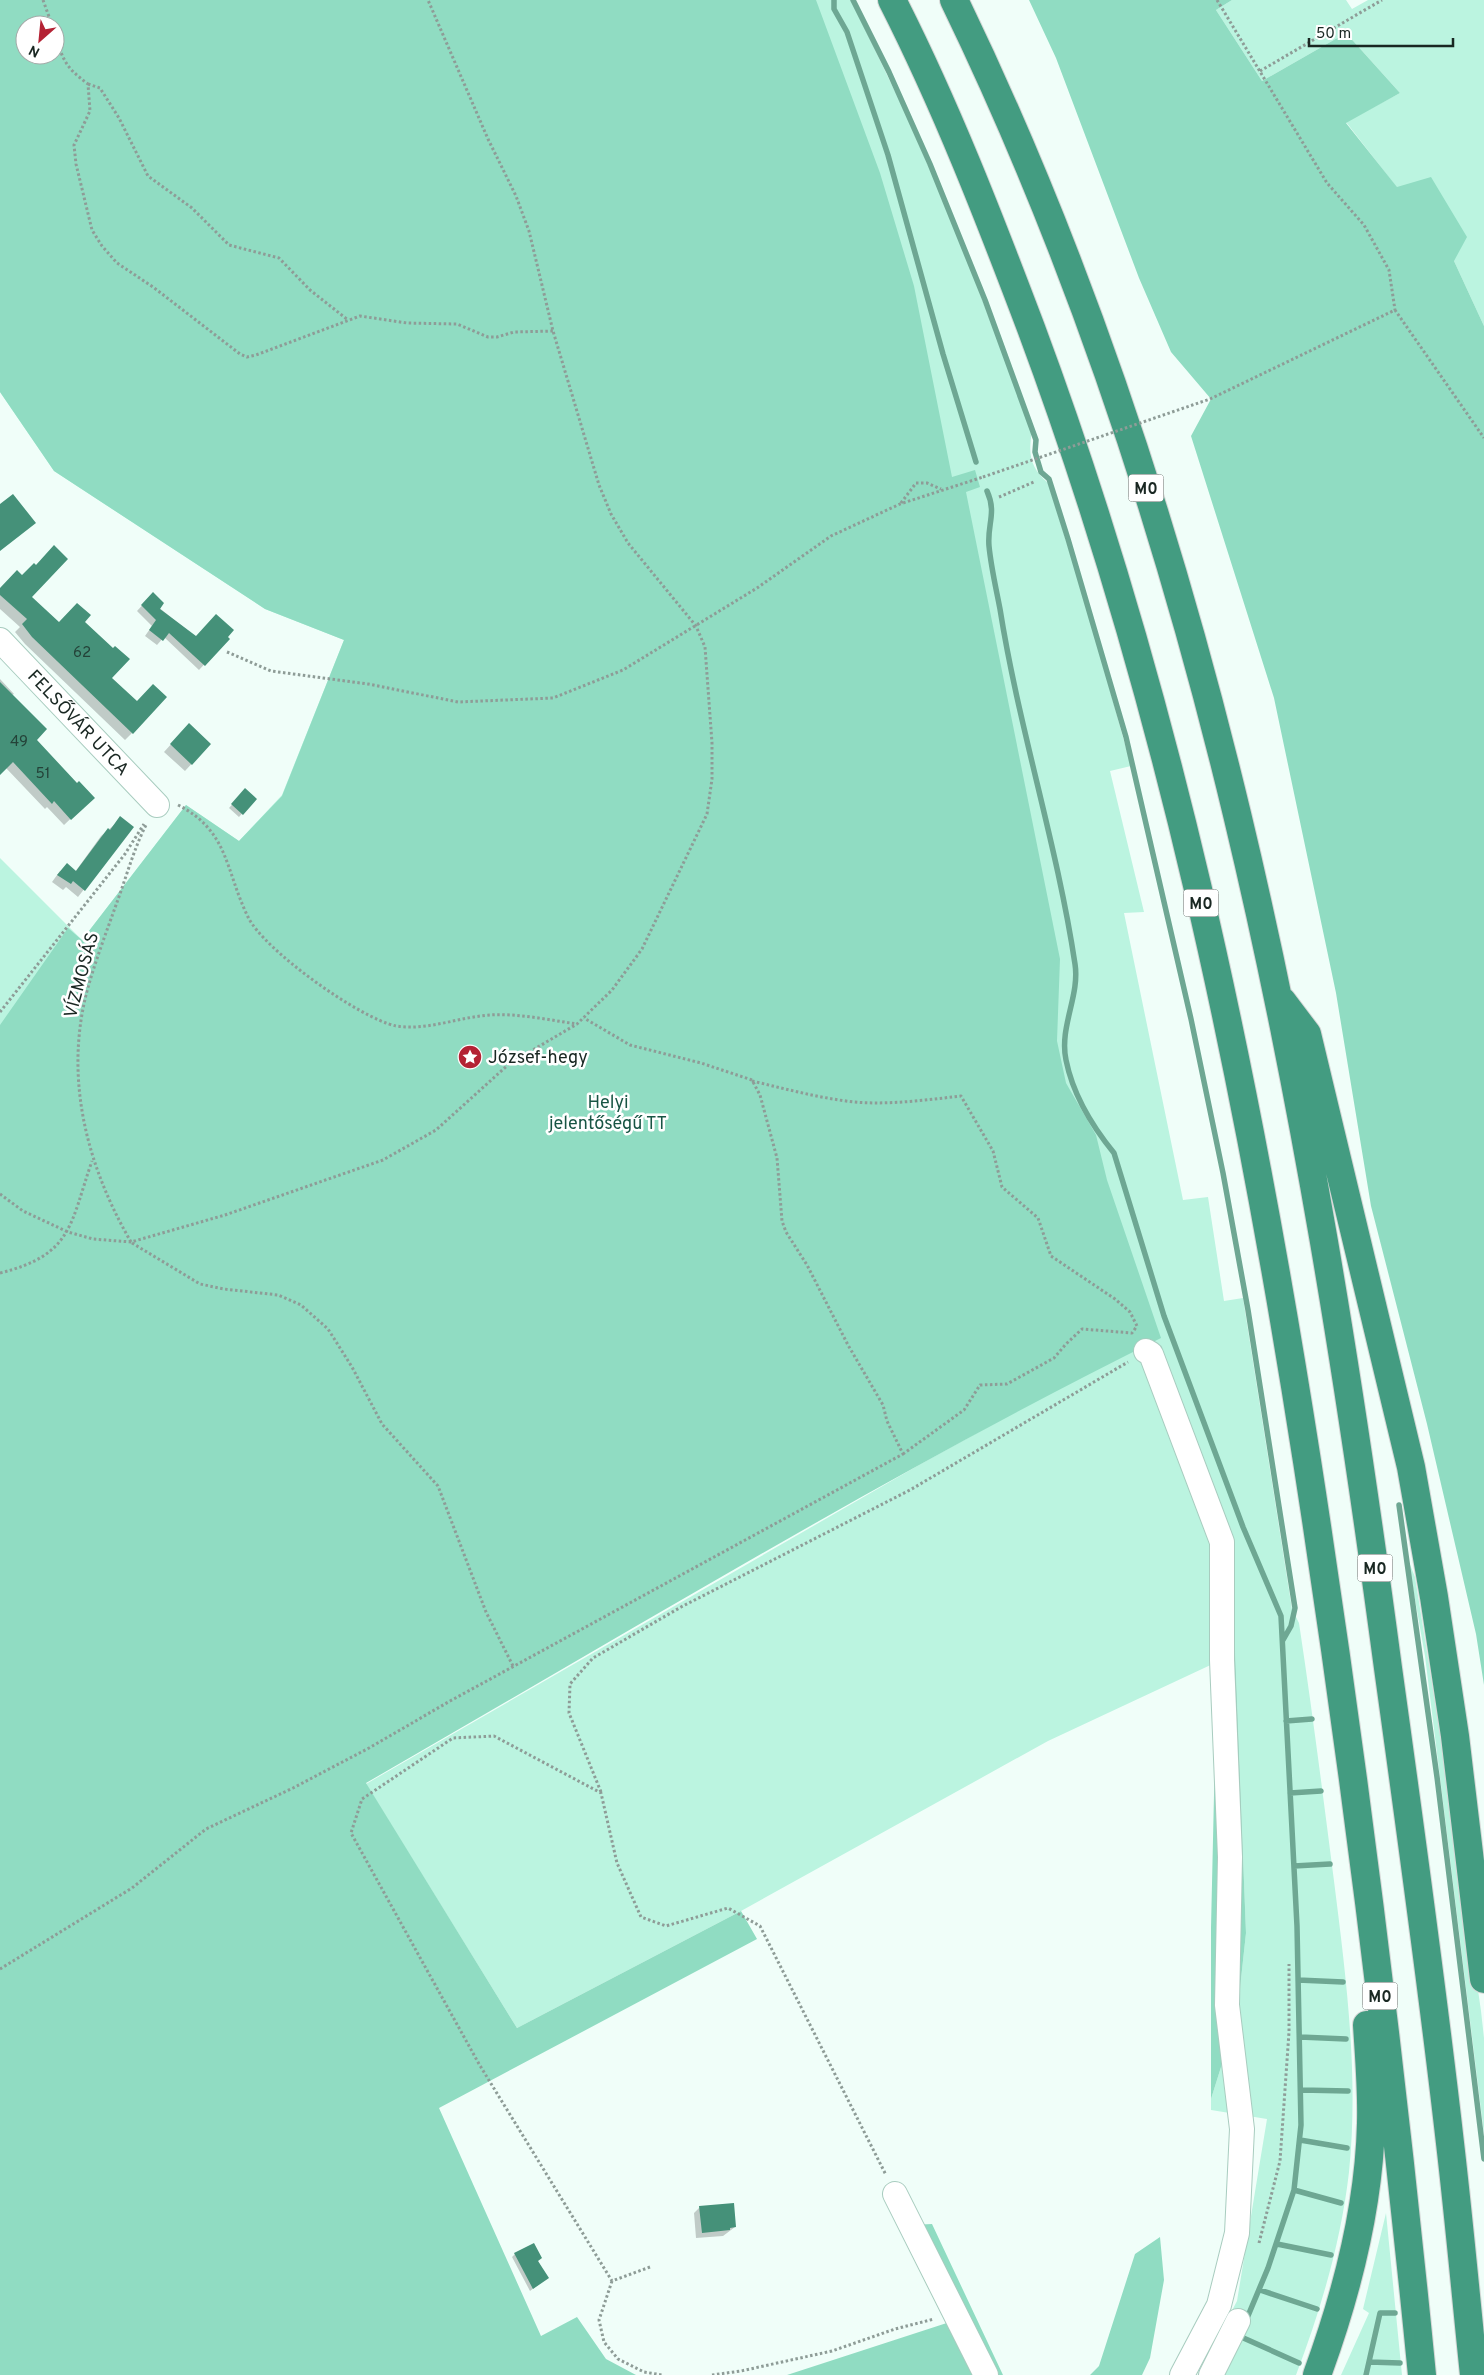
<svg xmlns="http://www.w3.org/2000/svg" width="1484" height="2375" viewBox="0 0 1484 2375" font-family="Overpass,sans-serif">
  <rect width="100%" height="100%" fill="#f0fef9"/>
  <!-- green -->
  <path fill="#bbf4e0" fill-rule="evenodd" d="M0,0H851L901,104L952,220L1032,431C1028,455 1030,467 1048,483L1088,611L1131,766L1110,771L1144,912L1124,913L1183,1200L1208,1197L1224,1301L1243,1298L1292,1609L1299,1623C1312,1709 1323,1795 1334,1881C1346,1977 1359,2075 1349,2172C1341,2242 1321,2309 1296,2375H1198L1237,2301L1267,2119L1211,2110V2099L1237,2016L1246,1933L1234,1624L1217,1662L1048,1741L741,1911L517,2028L366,1784L919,1465L986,1428L0,1085V858L82,940L186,805L239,841L282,795L344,640L265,609L54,471L0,392ZM25,25H55V55H25Z
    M1232,0H1346L1352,9L1368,0H1484V326L1454,261L1346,122L1400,93L1346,33L1262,81L1216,10Z
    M1408,1560L1415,1577L1450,1795L1481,2011L1484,2038V2134L1425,1656Z
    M1386,2213L1402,2375H1341L1369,2313L1363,2309Z"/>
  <!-- forest -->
  <path fill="#90dcc2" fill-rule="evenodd" d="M0,0H816L880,173L914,286L952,477L975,470L980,487L966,492L1060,959L1057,1041L1066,1083L1096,1135L1107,1180L1161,1338C889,1473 629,1632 366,1783L517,2028L741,1911L757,1939L439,2108L541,2336L577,2317L606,2359L636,2375H0V1025L68,928L82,940L186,805L239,841L282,796L344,640L265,609L54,471L0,392ZM25,25H55V55H25Z
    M1029,0H1232L1216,10L1262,81L1346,33L1400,93L1346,123L1397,187L1431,177L1467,237L1454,261L1484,326V1685L1476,1634L1427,1424L1371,1206L1336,993L1274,698L1191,436L1211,399L1171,352L1139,278L1056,58Z
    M1234,1624L1246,1933L1237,2016L1211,2099V1928L1217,1662Z
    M932,2224L1003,2375H787L956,2320L912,2225Z
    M1160,2237L1164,2280L1150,2358L1142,2375H1090L1099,2366L1135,2254Z"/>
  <!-- shadow -->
  <path fill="#0003" d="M0,589L31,597L59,624L83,622L110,678L132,733L125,740L25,644L15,632L20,627L0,609Z
    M148,599L196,637L228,639L199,670L164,637L157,645L145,636L152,626L137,611Z
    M0,679L14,694L12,695L35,740L86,804L64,825L47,807L45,809L6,768L0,774Z
    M182,732L210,744L185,771L164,752Z
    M245,790L255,799L239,817L229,808Z
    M114,825L132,827L78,897L66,887L63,890L52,882L60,871L75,872L101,836Z
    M700,2207L735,2227L723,2236L696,2238L694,2213Z
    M515,2254L538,2261L547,2278L530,2291L512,2257Z"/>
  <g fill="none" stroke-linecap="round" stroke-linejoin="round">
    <!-- stream -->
    <path stroke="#6ea793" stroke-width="5.5" d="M834,0V9L847,32L888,155L943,354L976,462
      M853,0L889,72L930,164L985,300L1036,440L1035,452L1041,472L1049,479L1068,539L1126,737L1191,1019L1223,1173L1248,1310L1295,1608L1291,1626L1283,1640
      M987,491C997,513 987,524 989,546C991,567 996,588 1000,609C1019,729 1057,844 1075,964C1080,996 1059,1027 1066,1060C1073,1095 1092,1126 1114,1153L1164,1316L1243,1527L1281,1616L1297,1926L1301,2125L1294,2190L1268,2268L1245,2323
      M1399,1505L1437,1777L1484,2159
      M1286,1721L1312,1719
      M1290,1793L1321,1791
      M1294,1866L1330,1864
      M1298,1980L1343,1982
      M1300,2037L1346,2039
      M1301,2090L1348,2091
      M1300,2140L1347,2148
      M1294,2190L1341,2203
      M1277,2244L1331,2255
      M1260,2290L1317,2309
      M1239,2336L1299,2363
      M1369,2362L1400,2363
      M1366,2375L1380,2313H1395"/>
  </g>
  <!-- building -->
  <path fill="#459179" d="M13,494L36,523L0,551V504Z
    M54,545L68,559L32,597L59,622L77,603L91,615L85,622L113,648L115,646L130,659L112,678L137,701L153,684L167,697L133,734L32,637L22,624L27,619L0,595V588L17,570L22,575L34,563L36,565Z
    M153,592L164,603L160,609L196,636L216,614L234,630L228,637L230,639L205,666L169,633L163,641L149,630L156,620L141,605Z
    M0,682L47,729L37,740L77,783L79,781L95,798L71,820L54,801L52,804L13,762L0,775Z
    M189,723L211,744L192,765L170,744Z
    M245,788L257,799L243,815L231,804Z
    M120,816L134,827L85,891L73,881L71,884L57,875L67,863L76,871L108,828L110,830Z
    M734,2203L736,2227L730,2228V2230L702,2233L699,2206Z
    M534,2243L542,2258L538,2261L549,2278L533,2289L514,2253Z"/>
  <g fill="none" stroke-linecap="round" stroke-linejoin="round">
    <!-- minor casing -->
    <g stroke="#a8ccbf" stroke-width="26">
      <g id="minor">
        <path id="s1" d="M0,640L157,805"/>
        <path d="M1146,1351L1151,1354L1222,1542V1660L1230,1857L1227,2005L1242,2129L1237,2233L1219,2305L1182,2375"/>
        <path d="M895,2194L986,2375"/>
        <path d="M1211,2375L1238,2321"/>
      </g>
    </g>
    <!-- highway casing -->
    <g stroke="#d6d8d7" stroke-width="30">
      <path id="highway" d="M892,0C946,106 989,217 1031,328C1167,693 1247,1076 1307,1461C1354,1764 1392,2069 1422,2375
        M954,0C1207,521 1312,1098 1388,1668C1410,1826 1432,1984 1450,2143C1459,2220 1466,2298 1474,2375
        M1282,1001L1307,1034L1411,1467L1434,1597L1455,1736L1484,1979
        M1317,2375C1346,2296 1369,2209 1371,2123C1372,2091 1369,2057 1367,2025"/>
    </g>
    <!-- path -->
    <path stroke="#8e9c97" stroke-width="3" stroke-dasharray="2.5 2.5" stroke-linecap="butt" d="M43,0L52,25
      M1217,0L1327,183L1364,225L1389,270L1395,310
      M55,34C63,60 65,67 88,84L90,111L74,145L76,164L92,230L102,246L117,263L153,287L240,354L247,357L256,355L360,316L407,323L457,324L488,337H497L514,332L553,331
      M1260,71L1382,0
      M88,84L100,88L119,118L148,176L192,208L229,245L279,258L310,290L348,320
      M1210,399L1395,310L1484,438
      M999,497L1034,482
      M901,503L916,483H927L941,489
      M227,652L271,671L368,684L458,702L553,698L623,670L757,588L831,536L900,504L983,477
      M178,805C229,831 225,870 248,917C264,950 359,1018 396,1026C427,1031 459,1017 490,1015C518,1013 549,1020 577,1024
      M0,1012L125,854L144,824
      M752,1081C786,1089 819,1098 854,1102C890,1105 926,1100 961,1096L993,1151L1002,1187L1038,1218L1051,1256L1115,1299L1130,1312L1137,1326L1132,1333L1082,1329L1066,1344L1054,1358L1007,1384L980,1385L964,1410L903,1454
      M0,1194L23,1211L68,1232L93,1239L131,1242L225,1215L383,1160L436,1130L509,1064L577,1024L612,990L642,949L707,814L712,779V743L705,647L696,626L628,543L611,514L599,485L553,331L529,231L516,196L488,139L428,0
      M131,1242C87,1166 64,1079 87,991C95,962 106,933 116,905C126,878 134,848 147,823
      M132,1243L200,1284L224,1289L278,1295L301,1305L328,1329L352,1367L382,1424L438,1486L486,1612L514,1668
      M0,1273C73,1255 70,1224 92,1161
      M601,1792L569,1713L570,1684L593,1658L681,1607L910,1490L1128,1362
      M0,1969L132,1888L206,1829L293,1788L369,1748L450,1701L903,1454L887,1421L883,1405L848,1345L807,1265L786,1232L782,1221L777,1158L760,1095L752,1080L701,1063L630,1045L584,1018
      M1259,2243L1280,2161L1289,2032V1964
      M650,2267L612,2281L479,2064L351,1833L362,1799L453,1738L494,1736L601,1793L617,1863L641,1917L666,1926L728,1908L760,1926L886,2175
      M612,2281L599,2320L604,2342L618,2359L644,2372L662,2375
      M712,2375L741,2371L832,2351L895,2329L934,2319"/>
    <!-- minor -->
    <use href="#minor" stroke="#fff" stroke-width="24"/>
    <!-- highway -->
    <use href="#highway" stroke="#439c81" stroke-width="28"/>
    <!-- path-bridge -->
    <path stroke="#8e9c97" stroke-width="3" stroke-dasharray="2.5 2.5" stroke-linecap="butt" d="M983,477L1210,399"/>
  </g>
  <!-- icons -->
  <defs>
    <g id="sight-disc" transform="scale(1.25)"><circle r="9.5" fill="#b42234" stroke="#fff"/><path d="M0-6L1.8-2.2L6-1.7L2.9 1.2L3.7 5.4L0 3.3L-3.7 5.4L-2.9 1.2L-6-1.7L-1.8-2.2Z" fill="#fff"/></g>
  </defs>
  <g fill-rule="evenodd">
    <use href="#sight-disc" x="470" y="1057"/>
  </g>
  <g text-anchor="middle" stroke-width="5" stroke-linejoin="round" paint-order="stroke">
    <!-- number labels -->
    <g font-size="15" fill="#244238">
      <text x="82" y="657">62</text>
      <text x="19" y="746">49</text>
      <text x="43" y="778">51</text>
    </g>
    <!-- shield labels -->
    <g fill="#fff" stroke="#5e6864" stroke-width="1">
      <rect x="1128.5" y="474.5" width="35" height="27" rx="4"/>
      <rect x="1183.5" y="889.5" width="35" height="27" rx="4"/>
      <rect x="1357.5" y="1554.5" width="35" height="27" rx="4"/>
      <rect x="1362.5" y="1982.5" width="35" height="27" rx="4"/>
    </g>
    <g font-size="16" font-weight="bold" fill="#192722">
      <text x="1146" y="494">M0</text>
      <text x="1201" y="909">M0</text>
      <text x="1375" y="1574">M0</text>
      <text x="1380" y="2002">M0</text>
    </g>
    <!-- street labels -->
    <g font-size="18" fill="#192722" stroke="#fff">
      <text dy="6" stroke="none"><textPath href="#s1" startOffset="114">FELSŐVÁR UTCA</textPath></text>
      <text transform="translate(81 975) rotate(-75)" y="6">VÍZMOSÁS</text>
    </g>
    <!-- poi labels -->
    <g font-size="18" fill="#192722" stroke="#fff" text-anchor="start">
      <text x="488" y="1063">József-hegy</text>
    </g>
    <!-- park labels -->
    <g font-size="18" fill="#185544" stroke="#fff">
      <text x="608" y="1108">Helyi<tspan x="608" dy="21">jelentőségű TT</tspan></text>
    </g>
  </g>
  <!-- north arrow -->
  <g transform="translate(40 40) rotate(207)"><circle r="24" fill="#ffffff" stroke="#a3a9a7"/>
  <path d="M0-4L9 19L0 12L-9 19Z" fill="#b42234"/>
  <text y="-8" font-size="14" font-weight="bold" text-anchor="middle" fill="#192722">N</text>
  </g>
  <!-- scale -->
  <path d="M1309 38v8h144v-8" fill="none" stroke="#192722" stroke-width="2.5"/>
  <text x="1316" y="38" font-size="15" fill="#192722" stroke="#ffffff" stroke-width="4" paint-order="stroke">50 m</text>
</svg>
